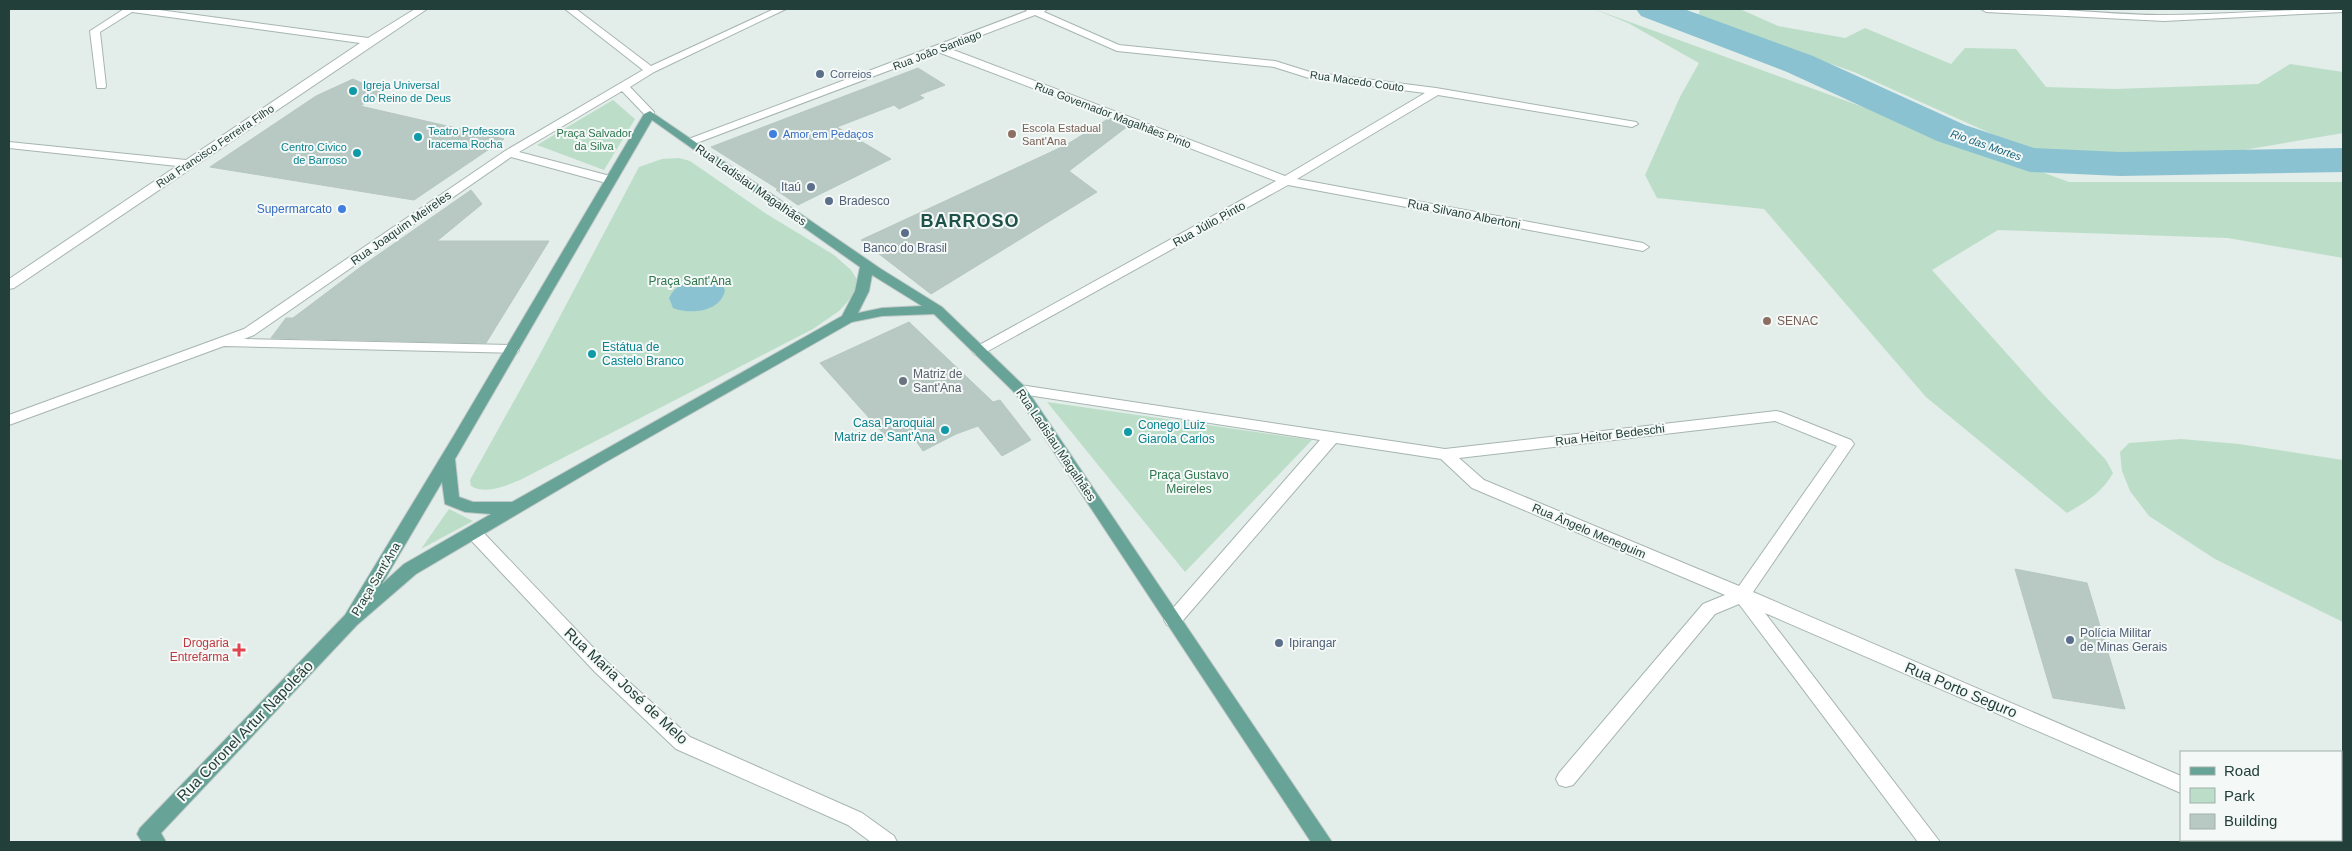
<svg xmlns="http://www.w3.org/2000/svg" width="2352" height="851" viewBox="0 0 2352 851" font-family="Arial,sans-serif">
  <rect width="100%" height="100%" fill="#e3ede9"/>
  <!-- green -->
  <path fill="#bcdec8" d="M1594,9L2069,182H2343V258L2228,238L1998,230L1932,270L2042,393L2106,460L2113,473C2102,493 2086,502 2067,513L1926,397L1764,209L1657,198L1645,175L1680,97L1699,63L1628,23Z
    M1700,9H1740L1778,26L1845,38L1865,28L1951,64L1965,48L2016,49L2046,87L2115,89L2258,84L2290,64L2343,72V133L2232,152H2032L1854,72L1698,17Z
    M613,100L635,119L604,170L537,145Z
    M679,158L690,161L765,213L834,255L851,270L858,281L856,292L839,311L813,329L520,480C505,486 486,495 471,486L470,480L539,356L639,167L662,159Z
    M1047,402L1312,440L1185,572Z
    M2181,439L2239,444L2343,460V622L2215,559L2149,516L2130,491L2122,471L2120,452L2129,443Z
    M449,509L473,521L421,549Z"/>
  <!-- water -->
  <path fill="#8bc2d2" d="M700,279C710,278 721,279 725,290C721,312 690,315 673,308L669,298C675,285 687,281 700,279Z"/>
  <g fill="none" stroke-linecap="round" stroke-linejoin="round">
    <!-- river -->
    <path fill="#8bc2d2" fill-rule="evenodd" d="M1636,9H1684L1813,56L1965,125L2034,148L2120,152L2343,148V172L2120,176L2030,172L1937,141L1787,72L1641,16Z"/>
  </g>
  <!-- building -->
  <path fill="#b8c8c3" stroke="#b6c7c1" d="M918,68L945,85L919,95L924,98L899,109L894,105L837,127L891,159L798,205L776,190L778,189L711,147Z
    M353,79L384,93L360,106L504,139L414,200L210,167L316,96Z
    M1108,119L1128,126L1069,171L1097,192L931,294L861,240L1066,145Z
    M471,190L482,204L437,241H549L486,343L271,338L286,318H293L362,266Z
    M909,322L993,402L1000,400L1031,440L1002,456L978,426L956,434L923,451L910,432L888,439L820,363Z
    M2015,569L2087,583L2125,709L2053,698Z"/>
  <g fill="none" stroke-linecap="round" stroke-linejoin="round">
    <!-- minor casing -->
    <g stroke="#a6b5b1" stroke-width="2">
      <path id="minor" d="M124,9H152L368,38L415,9H427L14,288L9,289V279L177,166L9,148V142L186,160L360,43L132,12L100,32L106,86L105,88H97L90,31Z
        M565,9H576L651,66L774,9H786L654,72L630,87L654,112V116H646L622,91L519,152L614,177L616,180L614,183L610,184L511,157L254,335L244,339L512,345L517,347L519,350L517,353L224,346L9,425V415L244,329L505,151L643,70Z
        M1025,9H1047L1044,12L1119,45L1275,61L1310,72L1436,88L1636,122L1638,124L1632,127L1438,95L1297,179L1643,243L1649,247L1643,251L1288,185L979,356L974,354L972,351L974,348L1276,181L938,52L694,144H686L684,142L686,140L1027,11ZM1035,15L1117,51L1274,67L1309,78L1425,93L1285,176L948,48Z
        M1981,9C2042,5 2103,15 2164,15C2224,15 2283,9 2343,9V12L2164,21L1986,12Z
        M1020,385L1445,449L1776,411L1781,412L1851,440L1854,444L1753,592L2181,776V793L1765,613L1940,842H1918L1739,604L1715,614L1573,785L1566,787L1559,785L1556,779L1559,773L1703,604L1725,595L1472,488L1441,459L1336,443L1179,625L1173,627L1167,625L1164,620L1167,615L1320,440L1015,393L1013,390L1015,387ZM1775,421L1837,446L1739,586L1484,480L1459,458Z
        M473,526L479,528L607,662L690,737L862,813L894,836L897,842H871L848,825L676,749L595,672L467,536L465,532L467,528Z
        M2253,840H2274L2275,842H2254Z"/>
    </g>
    <!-- major casing -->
    <g stroke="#c1c9c8" stroke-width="2">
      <path id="major" d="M650,111L881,269L942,307L1025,387L1332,842H1311L1015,393L934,314L882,316L852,322L604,463L416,574L357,625L161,833L166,842H142L137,834L140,828L345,615L453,437L644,114ZM652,120L860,267L855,291L842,316L512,502H473L459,497L455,459ZM872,275L922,306L882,308L858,313L869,291ZM442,482L445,504L465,512L491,514L404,564L382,584Z"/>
    </g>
    <!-- minor -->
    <use href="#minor" fill="#fff" fill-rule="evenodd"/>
    <!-- major -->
    <use href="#major" fill="#68a397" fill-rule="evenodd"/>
  </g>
  <!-- markers -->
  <g fill="#5c6f8a" stroke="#f4f9f7" stroke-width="2">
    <circle cx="820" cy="74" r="5"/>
    <circle cx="811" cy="187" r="5"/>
    <circle cx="829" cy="201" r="5"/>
    <circle cx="905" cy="233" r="5"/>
    <circle cx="2070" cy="640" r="5"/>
    <circle cx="1279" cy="643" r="5"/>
  </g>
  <g fill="#0f9aa8" stroke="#f4f9f7" stroke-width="2">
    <circle cx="353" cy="91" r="5"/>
    <circle cx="418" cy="137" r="5"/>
    <circle cx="357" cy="153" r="5"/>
    <circle cx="592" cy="354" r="5"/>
    <circle cx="945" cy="430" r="5"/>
    <circle cx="1128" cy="432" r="5"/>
  </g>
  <g fill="#3f7fe0" stroke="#f4f9f7" stroke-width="2">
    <circle cx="773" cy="134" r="5"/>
    <circle cx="342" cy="209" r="5"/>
  </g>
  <g fill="#8d6e63" stroke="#f4f9f7" stroke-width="2">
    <circle cx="1012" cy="134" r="5"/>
    <circle cx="1767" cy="321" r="5"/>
  </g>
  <circle fill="#6b7280" stroke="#f4f9f7" stroke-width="2" cx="903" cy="381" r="5"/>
  <path fill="#e0444e" stroke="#f4f9f7" stroke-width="2" d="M236.5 642.5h5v5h5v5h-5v5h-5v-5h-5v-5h5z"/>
  <g text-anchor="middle" stroke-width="4" stroke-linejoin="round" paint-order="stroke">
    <!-- far-street labels -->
    <g font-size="11" fill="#233f39" stroke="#f4f9f7">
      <text transform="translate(937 50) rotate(-21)" y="4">Rua João Santiago</text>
      <text transform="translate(1357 81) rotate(8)" y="4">Rua Macedo Couto</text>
      <text transform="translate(1113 115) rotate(21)" y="4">Rua Governador Magalhães Pinto</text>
      <text transform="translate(215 146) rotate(-34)" y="4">Rua Francisco Ferreira Filho</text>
    </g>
    <!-- far-service labels -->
    <g font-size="11" fill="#4e5e75" stroke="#f4f9f7" text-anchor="start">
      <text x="830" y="78">Correios</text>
    </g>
    <!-- far-culture labels -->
    <g font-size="11" fill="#0d838f" stroke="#f4f9f7" text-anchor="start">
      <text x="363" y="89">Igreja Universal<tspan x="363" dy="13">do Reino de Deus</tspan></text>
      <text x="428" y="135">Teatro Professora<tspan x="428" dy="13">Iracema Rocha</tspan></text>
      <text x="347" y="151" text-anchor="end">Centro Civico<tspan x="347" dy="13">de Barroso</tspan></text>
    </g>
    <!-- far-education labels -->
    <g font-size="11" fill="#785e54" stroke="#f4f9f7" text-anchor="start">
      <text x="1022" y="132">Escola Estadual<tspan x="1022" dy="13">Sant'Ana</tspan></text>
    </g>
    <!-- far-park labels -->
    <g font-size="11" fill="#2d764e" stroke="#f4f9f7">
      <text x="594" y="137">Praça Salvador<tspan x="594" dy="13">da Silva</tspan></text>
    </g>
    <!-- far-shop labels -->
    <g font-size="11" fill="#366cbe" stroke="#f4f9f7" text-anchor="start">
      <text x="783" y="138">Amor em Pedaços</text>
    </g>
    <!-- far-water labels -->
    <g font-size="11" font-style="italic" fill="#1c657b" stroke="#f4f9f7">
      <text transform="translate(1986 145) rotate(19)" y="4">Rio das Mortes</text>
    </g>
    <!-- street labels -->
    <g font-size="12" fill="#233f39" stroke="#f4f9f7">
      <text transform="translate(751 185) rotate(35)" y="4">Rua Ladislau Magalhães</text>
      <text transform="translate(1464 214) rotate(11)" y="4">Rua Silvano Albertoni</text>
      <text transform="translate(1209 224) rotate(-29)" y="4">Rua Júlio Pinto</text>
      <text transform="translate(401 228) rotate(-35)" y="4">Rua Joaquim Meireles</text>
      <text transform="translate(1610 435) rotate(-7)" y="4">Rua Heitor Bedeschi</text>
      <text transform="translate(1056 445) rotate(56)" y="4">Rua Ladislau Magalhães</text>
      <text transform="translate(1589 531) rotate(23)" y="4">Rua Ângelo Meneguim</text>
      <text transform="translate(376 579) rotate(-59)" y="4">Praça Sant'Ana</text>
    </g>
    <!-- service labels -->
    <g font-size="12" fill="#4e5e75" stroke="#f4f9f7" text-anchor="start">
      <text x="801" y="191" text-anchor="end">Itaú</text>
      <text x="839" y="205">Bradesco</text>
      <text x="905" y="252" text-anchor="middle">Banco do Brasil</text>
      <text x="2080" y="637">Polícia Militar<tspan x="2080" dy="14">de Minas Gerais</tspan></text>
      <text x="1289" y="647">Ipirangar</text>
    </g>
    <!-- shop labels -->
    <g font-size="12" fill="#366cbe" stroke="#f4f9f7" text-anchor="end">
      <text x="332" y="213">Supermarcato</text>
    </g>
    <!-- park labels -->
    <g font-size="12" fill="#2d764e" stroke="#f4f9f7">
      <text x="690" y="285">Praça Sant'Ana</text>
      <text x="1189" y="479">Praça Gustavo<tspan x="1189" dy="14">Meireles</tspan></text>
    </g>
    <!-- education labels -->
    <g font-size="12" fill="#785e54" stroke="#f4f9f7" text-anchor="start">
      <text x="1777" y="325">SENAC</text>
    </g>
    <!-- culture labels -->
    <g font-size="12" fill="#0d838f" stroke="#f4f9f7" text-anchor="start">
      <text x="602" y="351">Estátua de<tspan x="602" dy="14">Castelo Branco</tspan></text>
      <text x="935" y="427" text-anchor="end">Casa Paroquial<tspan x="935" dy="14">Matriz de Sant'Ana</tspan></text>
      <text x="1138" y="429">Conego Luiz<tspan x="1138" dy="14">Giarola Carlos</tspan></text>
    </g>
    <!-- worship labels -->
    <g font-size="12" fill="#5b616d" stroke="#f4f9f7" text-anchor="start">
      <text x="913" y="378">Matriz de<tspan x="913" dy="14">Sant'Ana</tspan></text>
    </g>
    <!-- health labels -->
    <g font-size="12" fill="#be3a42" stroke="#f4f9f7" text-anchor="end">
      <text x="229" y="647">Drogaria<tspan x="229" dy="14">Entrefarma</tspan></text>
    </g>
    <!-- near-street labels -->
    <g font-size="15" fill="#233f39" stroke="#f4f9f7">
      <text transform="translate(626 686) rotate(43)" y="5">Rua Maria José de Melo</text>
      <text transform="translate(1961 690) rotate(23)" y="5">Rua Porto Seguro</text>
      <text transform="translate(245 731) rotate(-46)" y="5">Rua Coronel Artur Napoleão</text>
    </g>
    <!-- district labels -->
    <g font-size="18" font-weight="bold" letter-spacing="1" fill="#1e5148" stroke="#f4f9f7">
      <text x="970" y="227">BARROSO</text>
    </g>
  </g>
  <!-- border -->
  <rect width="2352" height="851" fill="none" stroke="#233f39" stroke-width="20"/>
  <!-- legend -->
  <rect x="2180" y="751" width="162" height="90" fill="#f4f9f7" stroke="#a0afab"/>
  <rect x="2190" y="767" width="25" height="8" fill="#68a397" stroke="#a0afab"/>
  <text x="2224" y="776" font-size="15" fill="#233f39">Road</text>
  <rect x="2190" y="788" width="25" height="15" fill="#bcdec8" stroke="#a0afab"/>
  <text x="2224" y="801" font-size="15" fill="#233f39">Park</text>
  <rect x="2190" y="814" width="25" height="15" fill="#b8c8c3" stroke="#a0afab"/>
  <text x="2224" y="826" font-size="15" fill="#233f39">Building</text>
</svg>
